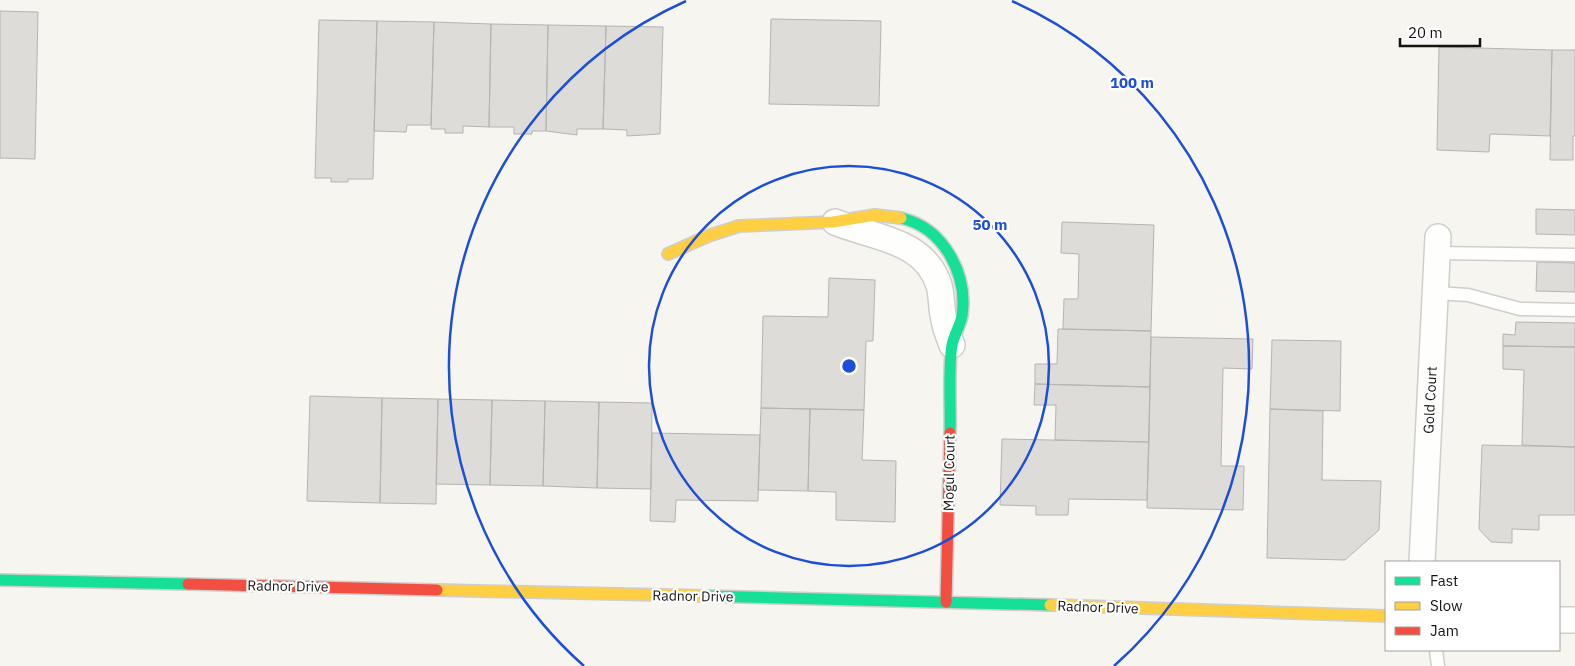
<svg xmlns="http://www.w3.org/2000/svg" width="1575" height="666" viewBox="0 0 1575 666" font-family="'IBM Plex Sans',sans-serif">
  <rect width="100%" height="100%" fill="#f6f5f0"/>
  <!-- building -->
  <path fill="#dddcd8" stroke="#b5b4b0" d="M0,11L38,12L35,159L0,158Z
    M771,19L881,21L879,106L769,104Z
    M319,20L377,21L373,179H348V182H331V178H315Z
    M377,21L434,22L431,125H407L406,132L374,131Z
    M434,22L491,24L489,127L463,126V133H445V129H431Z
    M491,24L548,25L546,131H532V134H514V127H489Z
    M548,25L606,26L603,129H577V135L546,131Z
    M606,26L663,27L660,134L627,136V130L603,129Z
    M1439,47L1552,50L1550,136L1490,134L1489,152L1437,150Z
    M1552,50H1575V136H1573V160H1550Z
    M1536,209L1575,210V235L1536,234Z
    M1062,222L1154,225L1151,331L1063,329L1064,299H1078L1079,254L1061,253Z
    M1537,262L1575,263V292L1536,291Z
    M829,278L875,280L873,341H866L864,410L761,408L763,316L828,317Z
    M1516,322L1575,323V347L1503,346V334L1515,335Z
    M1058,329L1151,331L1150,387L1035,384V364H1057Z
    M1151,337L1253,339L1252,369L1223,368L1221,466H1244L1243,510L1147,508Z
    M1272,340L1341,341L1340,411L1270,409Z
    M1503,346L1575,347V447L1522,445L1524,370L1503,369Z
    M1035,384L1150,387L1149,442L1055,440L1056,405H1034Z
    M310,396L382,398L380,503L307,501Z
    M382,398L438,399L436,504L380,503Z
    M438,399L492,400L490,485L436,484Z
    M492,400L545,401L543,486L490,485Z
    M545,401L599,402L597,488L543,486Z
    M599,402L652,403L651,489L597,488Z
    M761,408L810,409L808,491L758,490Z
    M810,409L864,410L862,460L896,461L895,522L836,520V492L808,491Z
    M1270,409L1323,411L1322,480L1381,481L1379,530L1345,560L1267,558Z
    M652,433L760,435L758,501L676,500L675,522L650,521Z
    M1002,439L1149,442L1147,500L1069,499L1068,515H1036V506L1000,505Z
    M1482,445L1575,447V515H1539V530L1512,529V543L1491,542L1479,529Z"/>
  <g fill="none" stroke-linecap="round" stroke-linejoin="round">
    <!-- lane casing -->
    <g stroke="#d0cecb" stroke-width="15">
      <path id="lane" d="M1437,253L1575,255
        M1435,293L1468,295L1520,309L1575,310
        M1436,650L1438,666"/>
    </g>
    <!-- street casing -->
    <g stroke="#d0cecb" stroke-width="28">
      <path id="street" d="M835,222C873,238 924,239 939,285C942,296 941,308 944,320C945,328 949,337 952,345
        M1422,562L1438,237
        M1559,620H1575"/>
    </g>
    <!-- fast casing -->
    <g stroke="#d0cecb" stroke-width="14">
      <path id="fast" d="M901,218C944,228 968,274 962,316C960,326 954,335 952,345C948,368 951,407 950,433
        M0,580L188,584
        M706,596L1050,605"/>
    </g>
    <!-- slow casing -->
    <g stroke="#d0cecb" stroke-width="14">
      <path id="slow" d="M668,254L708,236L739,226L833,222L875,215L901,218
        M437,590L706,596
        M1050,605L1386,616"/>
    </g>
    <!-- jam casing -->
    <g stroke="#d0cecb" stroke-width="14">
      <path id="jam" d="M188,584L437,590
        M946,602L950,433"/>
    </g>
    <!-- lane -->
    <use href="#lane" stroke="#fefefd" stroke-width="12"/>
    <!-- street -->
    <use href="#street" stroke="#fefefd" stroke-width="25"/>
    <!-- fast -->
    <use href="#fast" stroke="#16e098" stroke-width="11"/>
    <!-- slow -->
    <use href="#slow" stroke="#ffcf43" stroke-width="11"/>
    <!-- jam -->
    <use href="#jam" stroke="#f24e42" stroke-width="11"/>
  </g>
  <!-- distance rings -->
  <g fill="none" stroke="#1d4ed8" stroke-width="2.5">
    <circle cx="849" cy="366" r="200"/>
    <path d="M584 666A400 400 0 0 1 686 1M1012 1A400 400 0 0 1 1114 666"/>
  </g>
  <g text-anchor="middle" stroke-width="4.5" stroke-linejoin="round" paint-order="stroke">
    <!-- street labels -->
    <g font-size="14" fill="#141310" stroke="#fff">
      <text transform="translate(1430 400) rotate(-87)" y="5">Gold Court</text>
      <text transform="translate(949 473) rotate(-89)" y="5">Mogul Court</text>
      <text transform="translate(288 586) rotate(1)" y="5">Radnor Drive</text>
      <text transform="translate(693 596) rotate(1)" y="5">Radnor Drive</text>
      <text transform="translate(1098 607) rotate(2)" y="5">Radnor Drive</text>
    </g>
  </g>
  <circle cx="849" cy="366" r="8" fill="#1d4ed8" stroke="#fff" stroke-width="2.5"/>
  <g font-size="15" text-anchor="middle" font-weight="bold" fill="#1d4ed8" stroke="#fff" stroke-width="4.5" stroke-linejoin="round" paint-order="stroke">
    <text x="1132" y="88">100 m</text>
    <text x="990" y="230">50 m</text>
  </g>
  <!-- legend -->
  <rect x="1385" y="561" width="175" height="90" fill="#ffffff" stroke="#a1a19f"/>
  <rect x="1395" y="577" width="25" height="8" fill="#16e098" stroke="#a1a19f"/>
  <text x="1430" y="586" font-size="15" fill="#141310">Fast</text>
  <rect x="1395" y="602" width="25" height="8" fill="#ffcf43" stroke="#a1a19f"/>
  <text x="1430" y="611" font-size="15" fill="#141310">Slow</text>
  <rect x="1395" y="627" width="25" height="8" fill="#f24e42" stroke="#a1a19f"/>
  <text x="1430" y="636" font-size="15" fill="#141310">Jam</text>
  <!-- scale -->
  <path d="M1400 38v8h80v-8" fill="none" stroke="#141310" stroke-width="2.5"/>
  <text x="1408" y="38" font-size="15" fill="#141310" stroke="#ffffff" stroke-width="4" paint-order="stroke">20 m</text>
</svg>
